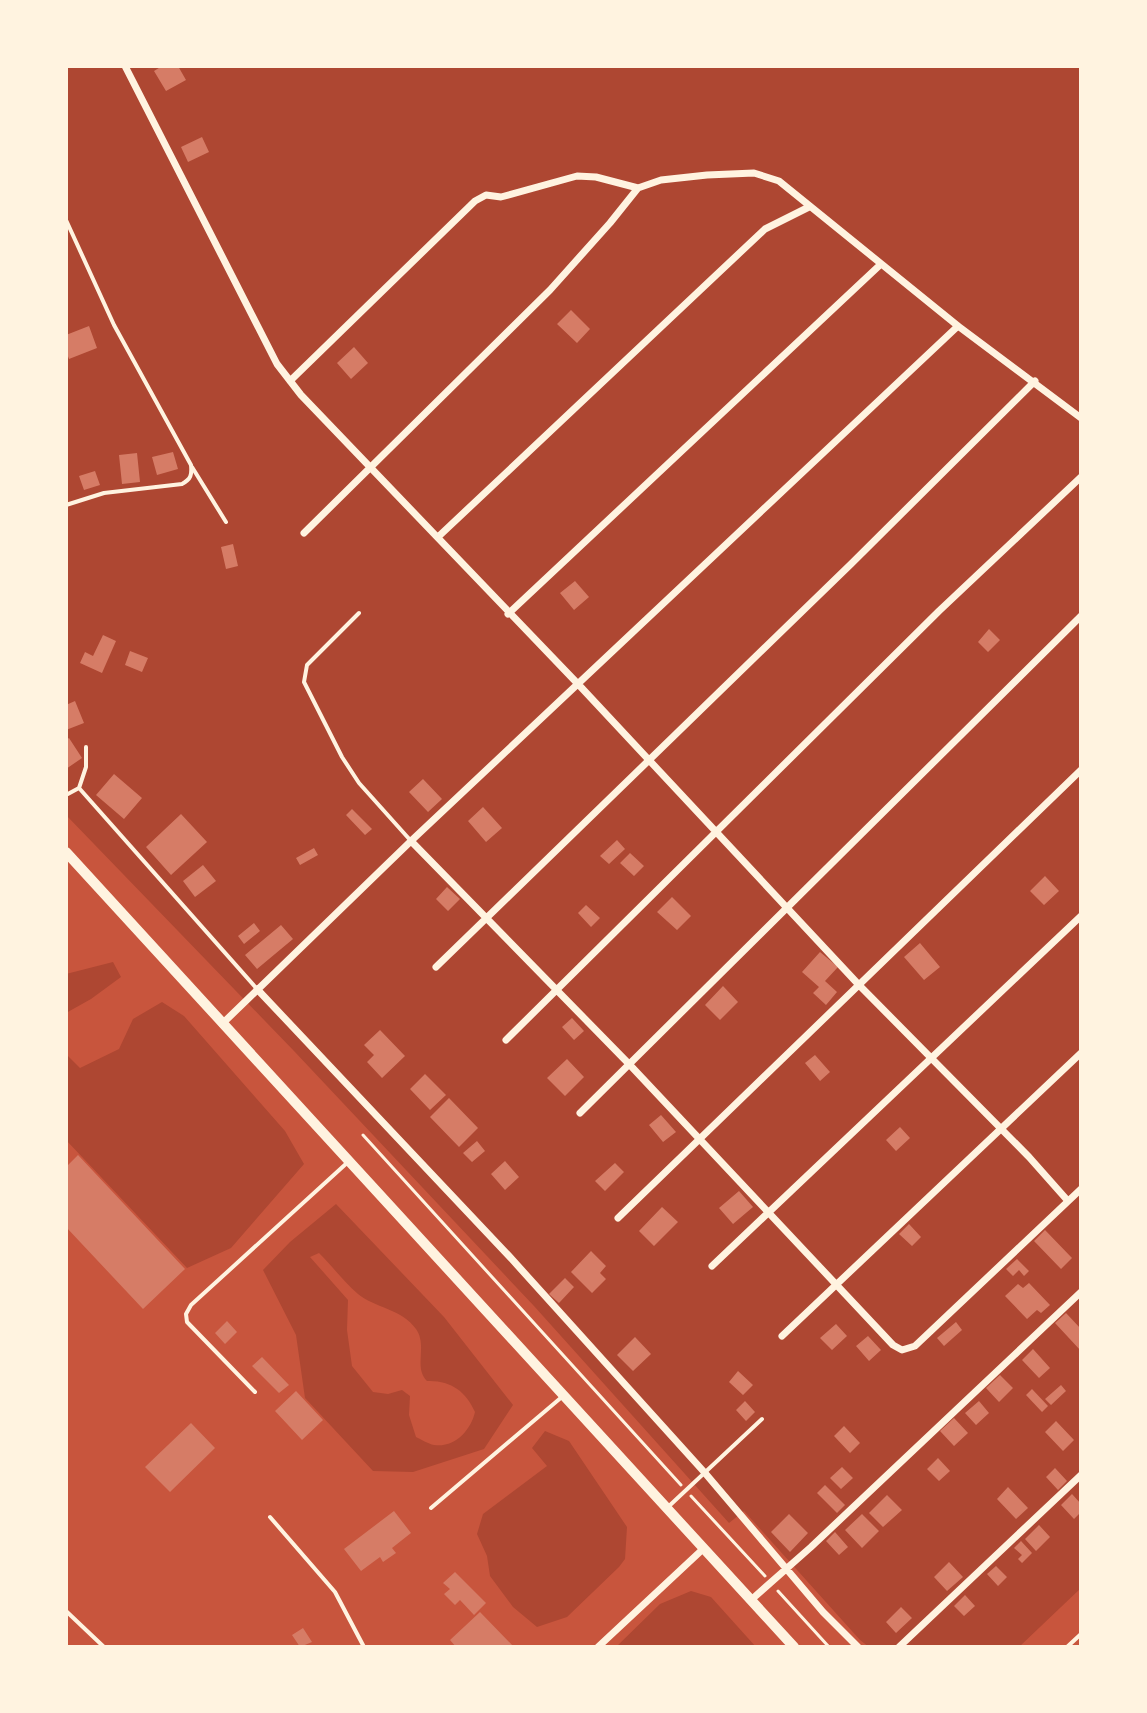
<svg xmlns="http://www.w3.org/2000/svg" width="1147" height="1713" viewBox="0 0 1147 1713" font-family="'Golos Text',sans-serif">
  <rect width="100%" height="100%" fill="#c8553d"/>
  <!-- green -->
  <path fill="#ae4732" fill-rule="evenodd" d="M66,66H1081V1588L1019,1647H869L860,1640L744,1511L729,1523L534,1306L294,1051L66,815Z
    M113,962L121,977L91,999L66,1013V974Z
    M162,1002L184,1016L285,1131L304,1164L231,1248L187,1268L66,1140V1054L80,1068L119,1049L133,1019Z
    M336,1204L444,1317L513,1405L484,1449L413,1472L373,1471L305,1398L296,1335L263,1270L290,1242ZM319,1253C332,1266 344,1282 358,1294C375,1308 402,1309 416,1329C428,1346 413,1367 427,1381C450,1380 466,1391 475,1412C471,1430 455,1448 434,1445C428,1444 421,1439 416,1437L409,1415L410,1396L402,1390L388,1394L373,1392L352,1366L347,1330L348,1300L310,1257Z
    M545,1431L569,1441L627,1527L625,1559L619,1567L567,1617L537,1627L513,1607L490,1576L487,1556L477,1534L483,1514L547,1466L532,1448Z
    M691,1591L711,1597L756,1647H616L660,1604Z"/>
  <!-- building -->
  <path fill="#d67c66" d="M162,66H178L186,80L166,91L154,71Z
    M202,137L209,152L188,162L181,147Z
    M571,310L590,329L577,343L557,324Z
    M89,326L97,348L69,359L66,351V335Z
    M354,347L368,363L351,379L337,363Z
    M173,452L178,469L157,475L152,457Z
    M137,453L140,482L122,484L119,455Z
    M95,471L100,485L84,490L79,476Z
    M233,544L238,566L226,569L221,547Z
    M575,581L589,597L574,610L560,593Z
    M989,629L1000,640L988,652L978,642Z
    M103,635L116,641L102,673L80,663L85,652L93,656Z
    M130,651L148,658L142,672L125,665Z
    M75,701L84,723L66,730V705Z
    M69,738L82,758L66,769V740Z
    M114,774L142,798L124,819L96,795Z
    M423,779L442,799L428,812L409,792Z
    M483,807L502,828L486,842L468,821Z
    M352,809L372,829L365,835L346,815Z
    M181,814L207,842L171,875L146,847Z
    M617,840L625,849L609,864L600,856Z
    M314,848L318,855L300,865L296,858Z
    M630,853L644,866L634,876L620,863Z
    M203,865L216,881L195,897L183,881Z
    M1045,876L1059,891L1044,905L1030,891Z
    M447,887L460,899L448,911L436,899Z
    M672,897L691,916L677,930L657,912Z
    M586,905L600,918L591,927L578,913Z
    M254,923L260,931L244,944L238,936Z
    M281,925L293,939L257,969L245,955Z
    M920,943L940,967L924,980L904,957Z
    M820,952L838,967L825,981L837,992L826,1005L813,993L819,987L802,972Z
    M723,986L738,1002L720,1020L705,1005Z
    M572,1018L584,1031L574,1040L562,1027Z
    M380,1030L405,1056L382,1078L367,1062L374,1055L364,1045Z
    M815,1055L830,1072L820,1081L805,1063Z
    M567,1059L584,1077L565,1096L547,1078Z
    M425,1074L446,1095L430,1110L410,1089Z
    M449,1098L478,1128L459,1147L430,1117Z
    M661,1115L676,1132L663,1142L649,1125Z
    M900,1127L910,1138L896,1151L886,1140Z
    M477,1141L485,1151L472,1162L463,1153Z
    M78,1155L185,1269L143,1309L66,1227V1167Z
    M505,1161L519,1177L505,1190L491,1174Z
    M615,1163L624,1172L605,1191L595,1181Z
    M739,1191L753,1207L733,1224L719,1208Z
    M662,1207L678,1222L654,1246L639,1231Z
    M909,1224L921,1237L912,1246L899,1234Z
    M1045,1230L1072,1258L1061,1269L1034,1241Z
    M591,1251L606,1266L600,1273L606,1279L592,1293L571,1272Z
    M1017,1259L1029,1271L1024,1276L1019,1270L1013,1276L1006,1269Z
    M565,1278L574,1287L559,1303L549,1294Z
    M1029,1283L1050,1305L1041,1313L1037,1310L1027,1319L1005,1296L1018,1284L1023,1288Z
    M1066,1313L1081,1329V1351L1055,1323Z
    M227,1321L237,1332L225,1344L215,1333Z
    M956,1322L962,1330L944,1346L937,1338Z
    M836,1324L847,1336L832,1350L820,1338Z
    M868,1336L881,1350L869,1361L856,1346Z
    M635,1337L651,1354L633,1371L617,1355Z
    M1033,1349L1050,1368L1039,1378L1022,1360Z
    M262,1357L289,1385L279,1393L252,1366Z
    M738,1371L753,1385L743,1395L729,1382Z
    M1000,1375L1013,1388L999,1402L986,1388Z
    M1061,1385L1066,1391L1051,1405L1045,1399Z
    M1032,1389L1048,1406L1042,1412L1026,1395Z
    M296,1391L323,1420L302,1440L275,1411Z
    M745,1401L755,1412L746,1421L736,1410Z
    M979,1401L989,1413L976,1425L965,1413Z
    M954,1418L968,1433L954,1446L940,1431Z
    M1056,1421L1074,1440L1063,1451L1045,1432Z
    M191,1423L215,1448L170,1492L145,1467Z
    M844,1426L860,1443L850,1453L834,1436Z
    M938,1458L950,1471L939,1481L927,1469Z
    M842,1467L853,1478L841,1489L830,1478Z
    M1055,1468L1067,1481L1058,1490L1046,1477Z
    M825,1485L845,1505L837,1513L817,1493Z
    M1008,1487L1028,1508L1016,1519L997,1499Z
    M1072,1494L1081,1504V1512L1074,1519L1061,1505Z
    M887,1495L902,1510L883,1527L869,1513Z
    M394,1511L411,1533L392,1548L396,1553L383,1562L380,1557L361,1571L344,1549Z
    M789,1514L808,1533L790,1552L771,1532Z
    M862,1514L879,1531L862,1548L845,1530Z
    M1039,1525L1050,1537L1036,1551L1025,1539Z
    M835,1532L848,1547L839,1555L826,1541Z
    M1021,1541L1032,1553L1022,1563L1018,1559L1022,1555L1014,1548Z
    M949,1562L963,1577L947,1591L934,1577Z
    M996,1566L1007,1577L998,1586L987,1574Z
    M455,1572L486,1603L474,1615L460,1600L455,1605L444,1594L450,1589L443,1583Z
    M965,1595L975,1606L964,1616L954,1606Z
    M901,1607L912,1618L896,1633L886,1622Z
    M480,1612L514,1647H456L450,1640Z
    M303,1628L312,1642L300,1647L292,1635Z"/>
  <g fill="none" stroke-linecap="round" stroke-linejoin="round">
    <!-- path -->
    <path stroke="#fff3e0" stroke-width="3" d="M363,1135L681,1485
      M691,1496L765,1576
      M778,1591L829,1647"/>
    <!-- service -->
    <path stroke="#fff3e0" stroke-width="4" d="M66,220L114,325L191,465C192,475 191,479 182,484L104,493L66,505
      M192,467L226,522
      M359,613L307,665L304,682L342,757L359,783L411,841
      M86,747V767L79,788L257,989
      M66,795L79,788
      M255,1392L187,1322L186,1314L191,1305L348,1162
      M668,1507L762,1419
      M431,1508L563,1396
      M270,1517L335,1592L364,1647
      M66,1611L104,1647
      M1067,1647L1081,1634"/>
    <!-- minor -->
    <path stroke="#fff3e0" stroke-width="7" d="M125,66L277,364L301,395L578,684L859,985L1029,1157L1068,1201
      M290,381L475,201L486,195L501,197L577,176L596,177L638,188L661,180L707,175L754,173L779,181L958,326L1081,418
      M304,533L550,290L610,223L638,188
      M438,537L765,229L809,207
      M508,614L881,264
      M411,841L629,1064L893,1345L902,1350L915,1346L1081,1189
      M436,967L851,564L1035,381
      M257,989L509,1256L705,1473L823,1612L858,1647
      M222,1024L411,841L958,326
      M506,1040L939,611L1081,477
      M580,1113L1081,616
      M618,1218L1081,770
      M712,1266L1081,916
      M782,1336L1081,1053
      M751,1600L811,1547L1081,1292
      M598,1647L703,1549
      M899,1647L1081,1475"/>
    <!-- secondary -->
    <path stroke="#fff3e0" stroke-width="10" d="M66,852L794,1647"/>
  </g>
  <!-- border -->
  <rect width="1147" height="1713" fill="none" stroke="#fff3e0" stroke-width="136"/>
</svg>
